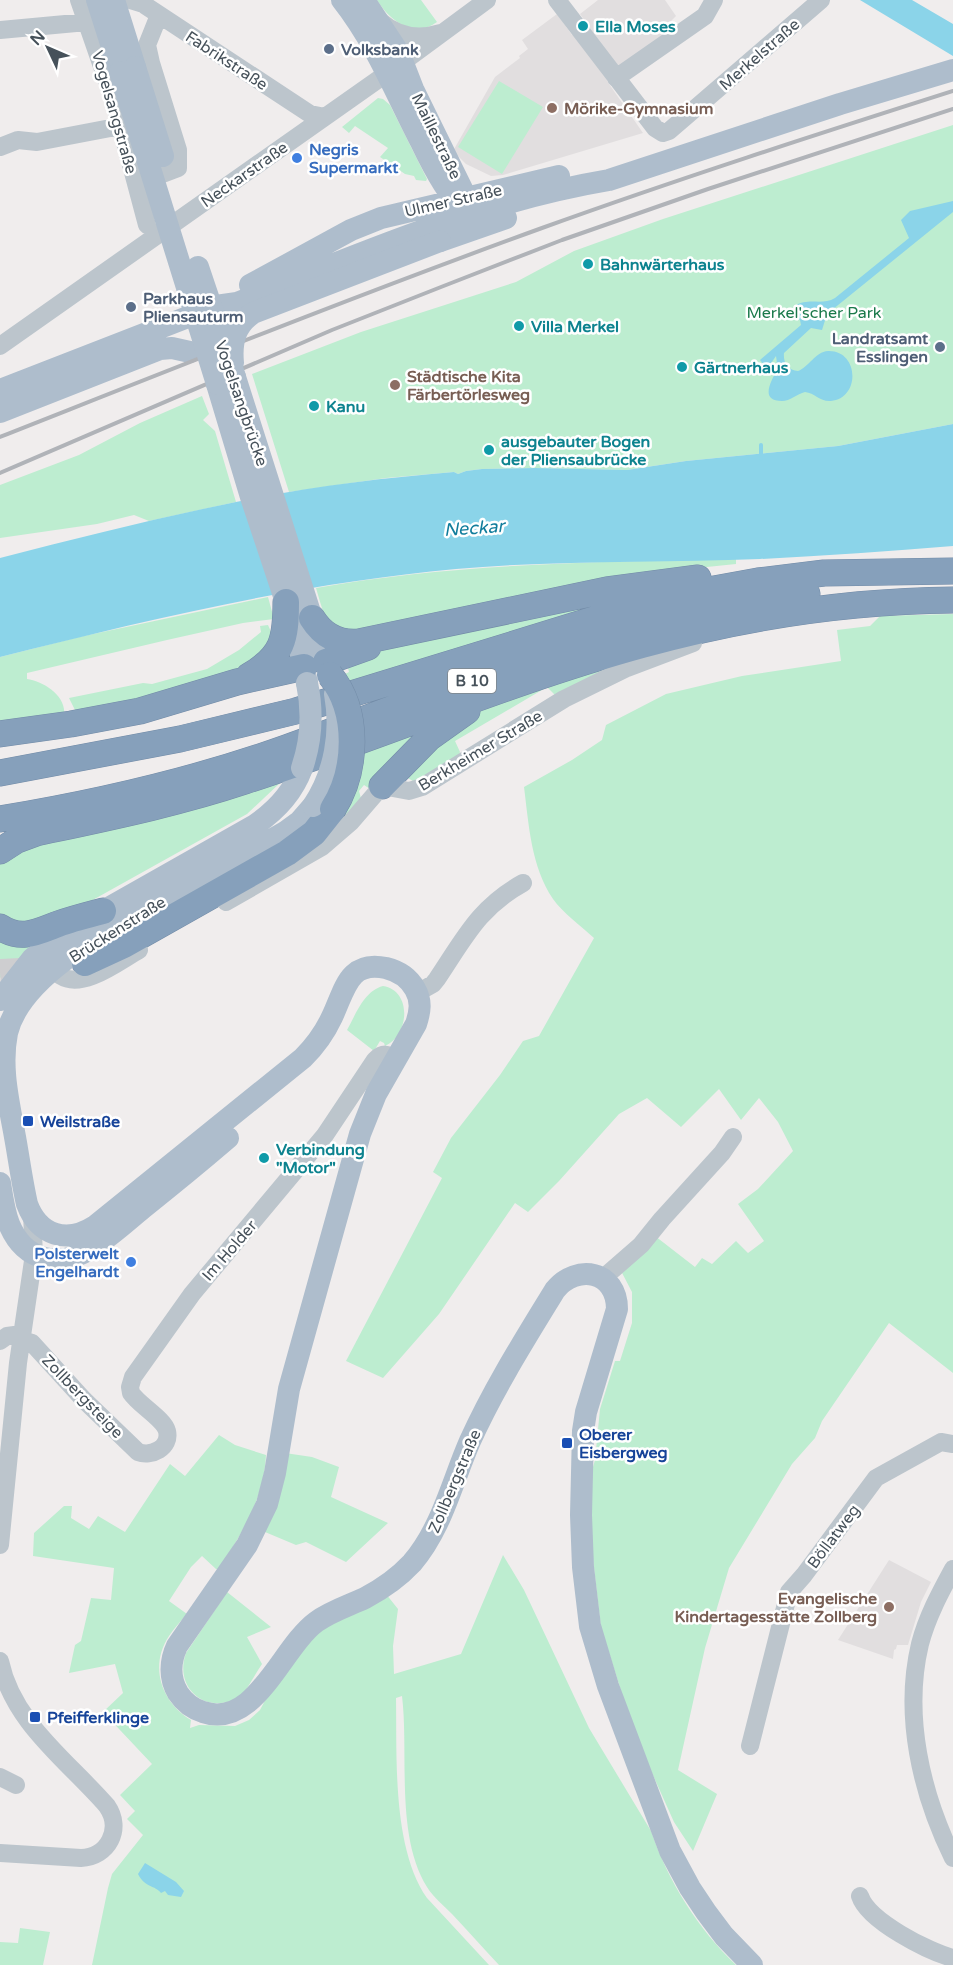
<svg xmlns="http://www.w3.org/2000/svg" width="953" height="1965" viewBox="0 0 953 1965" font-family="'Varela Round',sans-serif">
  <rect width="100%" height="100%" fill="#f0eded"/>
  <!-- education -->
  <path fill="#e1dedf" d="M598,0H665L676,16L670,22L676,30L607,81L643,133L503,175L491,176L466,164L453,151L495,77L520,58L519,56L528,49L522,40L557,14L572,35L587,24L580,14Z
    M889,1560L931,1582L921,1602L908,1645H897L896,1649L894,1650L893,1659L838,1640Z"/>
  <!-- green -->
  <path fill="#bdedd0" d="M377,0H421L437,22C414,39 390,21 377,0Z
    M499,81L543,107L502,174L458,147Z
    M378,98L383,99L390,105L427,179L426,181L416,180L414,176L405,174L380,157L388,148L355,126L349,133L342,127Z
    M953,125V424L838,446L686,461L627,470L535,468L482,469L466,471L458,474L454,472L386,478L289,492L252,374L361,332L516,282L574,251L663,219Z
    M202,396L209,414L203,420L215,431L236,502L149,521L134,515L97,524L0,538V485L79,455L140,423Z
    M736,559V564L697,568L351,632C323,623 324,614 316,588C455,563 596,562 736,559Z
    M626,596L348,689L343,675L349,672L346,660L390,645Z
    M268,597L274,619L243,623L167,640L27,673V679C43,681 67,696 64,715L0,729V657L79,637Z
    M953,614V1373L889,1323L822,1421L815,1438L792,1464L729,1568L705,1648L678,1770L717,1794L693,1851L674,1822L652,1773L628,1713L601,1627L591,1542V1474L595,1460L600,1409L615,1361H620L632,1323V1292L620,1269L655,1236L695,1267L702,1258L712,1264L736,1241L748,1253L764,1241L738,1204L758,1189L793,1151L778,1122L759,1098L741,1120L719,1089L681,1127L647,1098L619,1114L559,1181L528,1212L515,1203L439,1314L383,1378L346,1361L442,1178L433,1172L451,1138L500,1075L523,1041L539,1036L594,938C582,927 562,912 553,899C531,866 529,826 524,787L572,760L602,740L606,725L666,694L742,676L841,661L837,630L870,626L880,616Z
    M268,625L272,634V638L251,664L193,688L76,712L69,698L143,683L152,684L207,669L239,650L261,632L260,626Z
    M620,665L555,695L547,687L455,741L460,752L456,761L413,781L406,777L466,718L506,697Z
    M447,716L370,789L364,785L359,791L362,802L340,825L358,755Z
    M281,782L247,814L64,916L38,927L0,919V859L9,851Z
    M0,933L39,942L0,978Z
    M383,986C413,991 409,1036 385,1046L384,1043L380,1041L374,1051L347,1030C356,1014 364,991 383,986Z
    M219,1435L235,1445L266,1455C264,1499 242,1533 219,1569H216L202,1556L191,1567L169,1601L187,1614C181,1621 174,1628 169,1636C149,1666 161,1702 191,1720L190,1728L199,1725L235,1726L249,1720L260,1710L269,1693L316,1632L386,1594L398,1609L393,1646L394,1674L461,1654L503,1555L524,1590L589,1728L651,1831C668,1881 698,1929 736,1965H499C483,1948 468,1931 452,1914C444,1906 433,1897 427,1887C395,1835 409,1754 402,1696L396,1698C397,1757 392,1848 427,1898L489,1965H92L108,1888L112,1874L143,1835L127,1819L135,1811L120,1795L152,1764L103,1712L123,1693L115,1664L69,1673L75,1645L81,1641L91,1598L111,1600L114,1568L33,1556L34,1533L64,1506H72L71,1518L89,1529L98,1516L125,1532L170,1464L185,1476Z
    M285,1453L312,1457L339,1467L331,1497L388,1523L346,1562L306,1542L296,1545L265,1532Z
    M227,1592L271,1627L247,1637L262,1664C257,1671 245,1693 241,1696C208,1717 173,1689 186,1653Z
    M20,1928L50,1932L43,1965H0V1942L18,1943Z"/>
  <!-- water -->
  <path fill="#8bd4e9" d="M860,0H912L953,24V56Z
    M953,201V212L827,314L822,330L811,328L784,353C783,363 788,370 798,371C809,367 815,352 828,351C859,350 861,398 831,401C820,402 815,393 805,392C797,394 790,401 782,401C758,401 773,379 776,371C777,366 777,361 776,356L767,369L760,360L801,325L800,320L793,312L795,306C808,297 822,306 835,298L909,238L901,220L910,211Z
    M953,424V546C889,551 824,556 760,559C659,563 557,560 456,569C302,583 150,619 0,657V558C78,538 157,518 236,502C308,487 381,478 454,472L458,474L466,471L482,469L535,468L627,470L686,461L838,446Z
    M145,1863L176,1882L184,1891L181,1897L168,1895L165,1891L161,1893C155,1885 145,1888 138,1874Z"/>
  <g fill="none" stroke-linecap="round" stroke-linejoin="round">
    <!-- stream -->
    <path stroke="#8bd4e9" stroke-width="4" d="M761,445V459"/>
    <!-- highway-tunnel -->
    <path stroke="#ceced0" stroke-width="26" stroke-dasharray="26 13" stroke-linecap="butt" d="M0,972L42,970"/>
    <!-- highway casing -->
    <g stroke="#728ba7" stroke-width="27">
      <path id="highway" d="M312,618C323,636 339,644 359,642L607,590L698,578
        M326,662L368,647
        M249,676C283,656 286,639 286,602
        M0,734L71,724L140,711L237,682L304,667
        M0,773L180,739L296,711L615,613L692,593L758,581L824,573L953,571
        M382,786L429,738L467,711
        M0,819C97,803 193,781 286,748C455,688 626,610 807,594
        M0,851L17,840L36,833C106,818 176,804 245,781C378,738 507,682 642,645C743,617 848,601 953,600
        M0,927C21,941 37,932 58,924C72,919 88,915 103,911
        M85,963L124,945L287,853L314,833L333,809"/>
    </g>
    <!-- minor -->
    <path stroke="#bcc5cc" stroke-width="18" d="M79,0L114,101L147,225
      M130,0L143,4L310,114L325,117
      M557,0L655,128L663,133L669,131L821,0
      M380,21C397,36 418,40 440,33
      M0,30L87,22
      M616,78L705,16L714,0
      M0,147L18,140L37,142L121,126
      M141,182L178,168V150L151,63L147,45L159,15
      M0,346L403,62L487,0
      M226,902L322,847L351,822L382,786L409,791L422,787L564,699L627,668L693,643
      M44,959C49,964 54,972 61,976C83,990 119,961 139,950
      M417,993L433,984L437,979C464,939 479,907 523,883
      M602,1279L641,1245L662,1219L722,1153L733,1137
      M21,1340L32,1343L84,1400L138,1452C151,1457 171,1448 167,1431C164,1419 139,1405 131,1393L130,1387L133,1377L192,1294L325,1135L375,1060C383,1052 388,1054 396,1059
      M0,1341L7,1336L22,1334
      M0,1545L18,1363L34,1254L32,1215
      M953,1569C940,1593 927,1617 920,1644C903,1715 921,1793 953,1858
      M0,1661C13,1723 68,1761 107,1806C123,1829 108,1857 81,1858L0,1853
      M750,1746L789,1592L804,1575L876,1478L941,1442L953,1444
      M0,1777L16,1785
      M860,1896C868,1921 929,1952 953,1958"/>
    <!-- major -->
    <path stroke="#aebdcc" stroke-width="22" d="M97,0L120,72
      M114,0L135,67
      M342,0C376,43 396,94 421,142C431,163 446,193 463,209
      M364,0L399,53L413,89L465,195
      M440,241L506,218
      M250,285L351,230L381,218L559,176
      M216,306L237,303C358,254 479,202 609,180L840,104L953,70
      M235,377L330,675
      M217,384L251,497L296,632L307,683
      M0,390L211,308
      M0,412L160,349L172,348L190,352
      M313,806L300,821L285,832C249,853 214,872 178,892C125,922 22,970 7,1033C0,1068 9,1103 15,1137C19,1159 22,1182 27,1204C39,1236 67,1244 95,1226L303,1058C315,1046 325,1032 332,1017C345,990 348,960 386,968C398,971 409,978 415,989C422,1001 420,1012 416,1024L376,1094L360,1134L289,1389L275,1473L267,1504L247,1545L177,1646C170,1661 169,1678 178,1693C184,1702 193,1709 203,1712C255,1730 281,1648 316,1622C331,1611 348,1606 365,1598C382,1589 398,1578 412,1563C442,1528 452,1482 470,1441C494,1388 525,1339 555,1290C577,1263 617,1271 617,1309L586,1412L583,1431L581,1515L583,1567L590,1626L608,1686L670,1851L690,1888L706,1912L724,1936L752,1965
      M0,1000L32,959L45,948L103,911L255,825C277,810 293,793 302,768
      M0,1183C2,1196 4,1211 9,1224C24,1261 59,1269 92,1248C110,1237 126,1222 143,1208C172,1185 200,1162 228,1138"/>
    <!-- highway -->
    <use href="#highway" stroke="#86a0bb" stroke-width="26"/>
    <!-- rail -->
    <path stroke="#b0b3b8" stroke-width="4" d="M0,437C180,366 360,294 542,228C678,179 815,135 953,91
      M0,473L332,330L441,287L562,240L708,189L953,109"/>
    <!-- highway-bridge casing -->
    <g stroke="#728ba7" stroke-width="27" stroke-linecap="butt">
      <path id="highway-bridge" d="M330,675C360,712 357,771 333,809"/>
    </g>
    <!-- major-bridge -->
    <path stroke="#aebdcc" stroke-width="22" d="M135,67L163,156
      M120,72L217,384
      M198,267L235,377
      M233,363C231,342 235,325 253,313L440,241
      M302,768C312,739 313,712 307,683
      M313,806C335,773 342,732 335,694"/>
    <!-- highway-bridge -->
    <use href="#highway-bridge" stroke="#86a0bb" stroke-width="26"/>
  </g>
  <!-- markers -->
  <g fill="#0f9aa8" stroke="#fff" stroke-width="2">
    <circle cx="583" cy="26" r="6"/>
    <circle cx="588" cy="264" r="6"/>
    <circle cx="519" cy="326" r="6"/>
    <circle cx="682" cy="367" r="6"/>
    <circle cx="314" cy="406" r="6"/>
    <circle cx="489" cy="450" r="6"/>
    <circle cx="264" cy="1158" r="6"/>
  </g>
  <g fill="#5c6f8a" stroke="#fff" stroke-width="2">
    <circle cx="329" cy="49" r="6"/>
    <circle cx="131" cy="307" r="6"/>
    <circle cx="940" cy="347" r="6"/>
  </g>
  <g fill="#8d6e63" stroke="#fff" stroke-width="2">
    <circle cx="552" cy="108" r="6"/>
    <circle cx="395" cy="385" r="6"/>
    <circle cx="889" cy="1607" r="6"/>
  </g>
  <g fill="#3f7fe0" stroke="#fff" stroke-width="2">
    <circle cx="297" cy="158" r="6"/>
    <circle cx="131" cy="1262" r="6"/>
  </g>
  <g fill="#1a4fb4" stroke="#fff" stroke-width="2">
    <rect x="22" y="1115" width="12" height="12" rx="3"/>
    <rect x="561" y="1437" width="12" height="12" rx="3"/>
    <rect x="29" y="1711" width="12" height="12" rx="3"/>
  </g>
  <g text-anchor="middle" stroke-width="5" stroke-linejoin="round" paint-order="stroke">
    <!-- shield labels -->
    <rect fill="#fff" stroke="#7e858c" stroke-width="1.5" x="448" y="669" width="48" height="24" rx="4.5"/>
    <g font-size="15" font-weight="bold" fill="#46515a">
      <text x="472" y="686">B 10</text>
    </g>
    <!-- culture labels -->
    <g font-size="16" font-weight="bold" fill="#0d838f" stroke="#fff" text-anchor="start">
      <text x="595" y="32">Ella Moses</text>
      <text x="600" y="270">Bahnwärterhaus</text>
      <text x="531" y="332">Villa Merkel</text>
      <text x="694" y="373">Gärtnerhaus</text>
      <text x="326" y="412">Kanu</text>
      <text x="501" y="447">ausgebauter Bogen<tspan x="501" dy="18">der Pliensaubrücke</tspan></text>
      <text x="276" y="1155">Verbindung<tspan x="276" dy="18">"Motor"</tspan></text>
    </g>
    <!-- service labels -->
    <g font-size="16" font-weight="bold" fill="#4e5e75" stroke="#fff" text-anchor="start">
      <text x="341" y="55">Volksbank</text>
      <text x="143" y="304">Parkhaus<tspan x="143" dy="18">Pliensauturm</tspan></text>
      <text x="928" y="344" text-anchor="end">Landratsamt<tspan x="928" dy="18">Esslingen</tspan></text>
    </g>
    <!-- street labels -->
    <g font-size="16" fill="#46515a" stroke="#fff">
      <text transform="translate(759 54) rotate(-41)" y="6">Merkelstraße</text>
      <text transform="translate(227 60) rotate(33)" y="6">Fabrikstraße</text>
      <text transform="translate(115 112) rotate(74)" y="6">Vogelsangstraße</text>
      <text transform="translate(437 136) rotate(64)" y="6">Maillestraße</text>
      <text transform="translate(244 174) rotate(-35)" y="6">Neckarstraße</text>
      <text transform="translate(453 200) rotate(-13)" y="6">Ulmer Straße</text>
      <text transform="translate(242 403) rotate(71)" y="6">Vogelsangbrücke</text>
      <text transform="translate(480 750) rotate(-31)" y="6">Berkheimer Straße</text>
      <text transform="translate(117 929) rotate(-32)" y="6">Brückenstraße</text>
      <text transform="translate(229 1250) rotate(-49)" y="6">Im Holder</text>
      <text transform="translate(83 1396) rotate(46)" y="6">Zollbergsteige</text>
      <text transform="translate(454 1481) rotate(-67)" y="6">Zollbergstraße</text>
      <text transform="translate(833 1536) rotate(-53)" y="6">Böllatweg</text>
    </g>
    <!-- education labels -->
    <g font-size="16" font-weight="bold" fill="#785e54" stroke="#fff" text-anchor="start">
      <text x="564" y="114">Mörike-Gymnasium</text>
      <text x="407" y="382">Städtische Kita<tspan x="407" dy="18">Färbertörlesweg</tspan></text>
      <text x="877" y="1604" text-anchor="end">Evangelische<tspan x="877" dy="18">Kindertagesstätte Zollberg</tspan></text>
    </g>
    <!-- shop labels -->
    <g font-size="16" font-weight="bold" fill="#366cbe" stroke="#fff" text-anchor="start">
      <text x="309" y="155">Negris<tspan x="309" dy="18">Supermarkt</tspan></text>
      <text x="119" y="1259" text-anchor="end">Polsterwelt<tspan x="119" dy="18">Engelhardt</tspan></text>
    </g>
    <!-- park labels -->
    <g font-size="16" fill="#1a794a" stroke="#fff">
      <text x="814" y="318">Merkel'scher Park</text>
    </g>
    <!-- transit labels -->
    <g font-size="16" font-weight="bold" fill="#164399" stroke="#fff" text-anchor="start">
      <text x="40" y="1127">Weilstraße</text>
      <text x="579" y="1440">Oberer<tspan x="579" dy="18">Eisbergweg</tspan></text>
      <text x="47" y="1723">Pfeifferklinge</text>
    </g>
    <!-- water labels -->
    <g font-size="18" font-style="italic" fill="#117d9c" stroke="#fff">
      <text transform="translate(474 528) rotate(-4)" y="6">Neckar</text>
    </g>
  </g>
  <!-- north arrow -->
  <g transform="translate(48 48) rotate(314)" stroke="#ffffff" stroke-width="4.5" paint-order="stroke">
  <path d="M0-4.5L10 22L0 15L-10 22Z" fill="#46515a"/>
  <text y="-9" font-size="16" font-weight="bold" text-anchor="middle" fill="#46515a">N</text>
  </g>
</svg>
